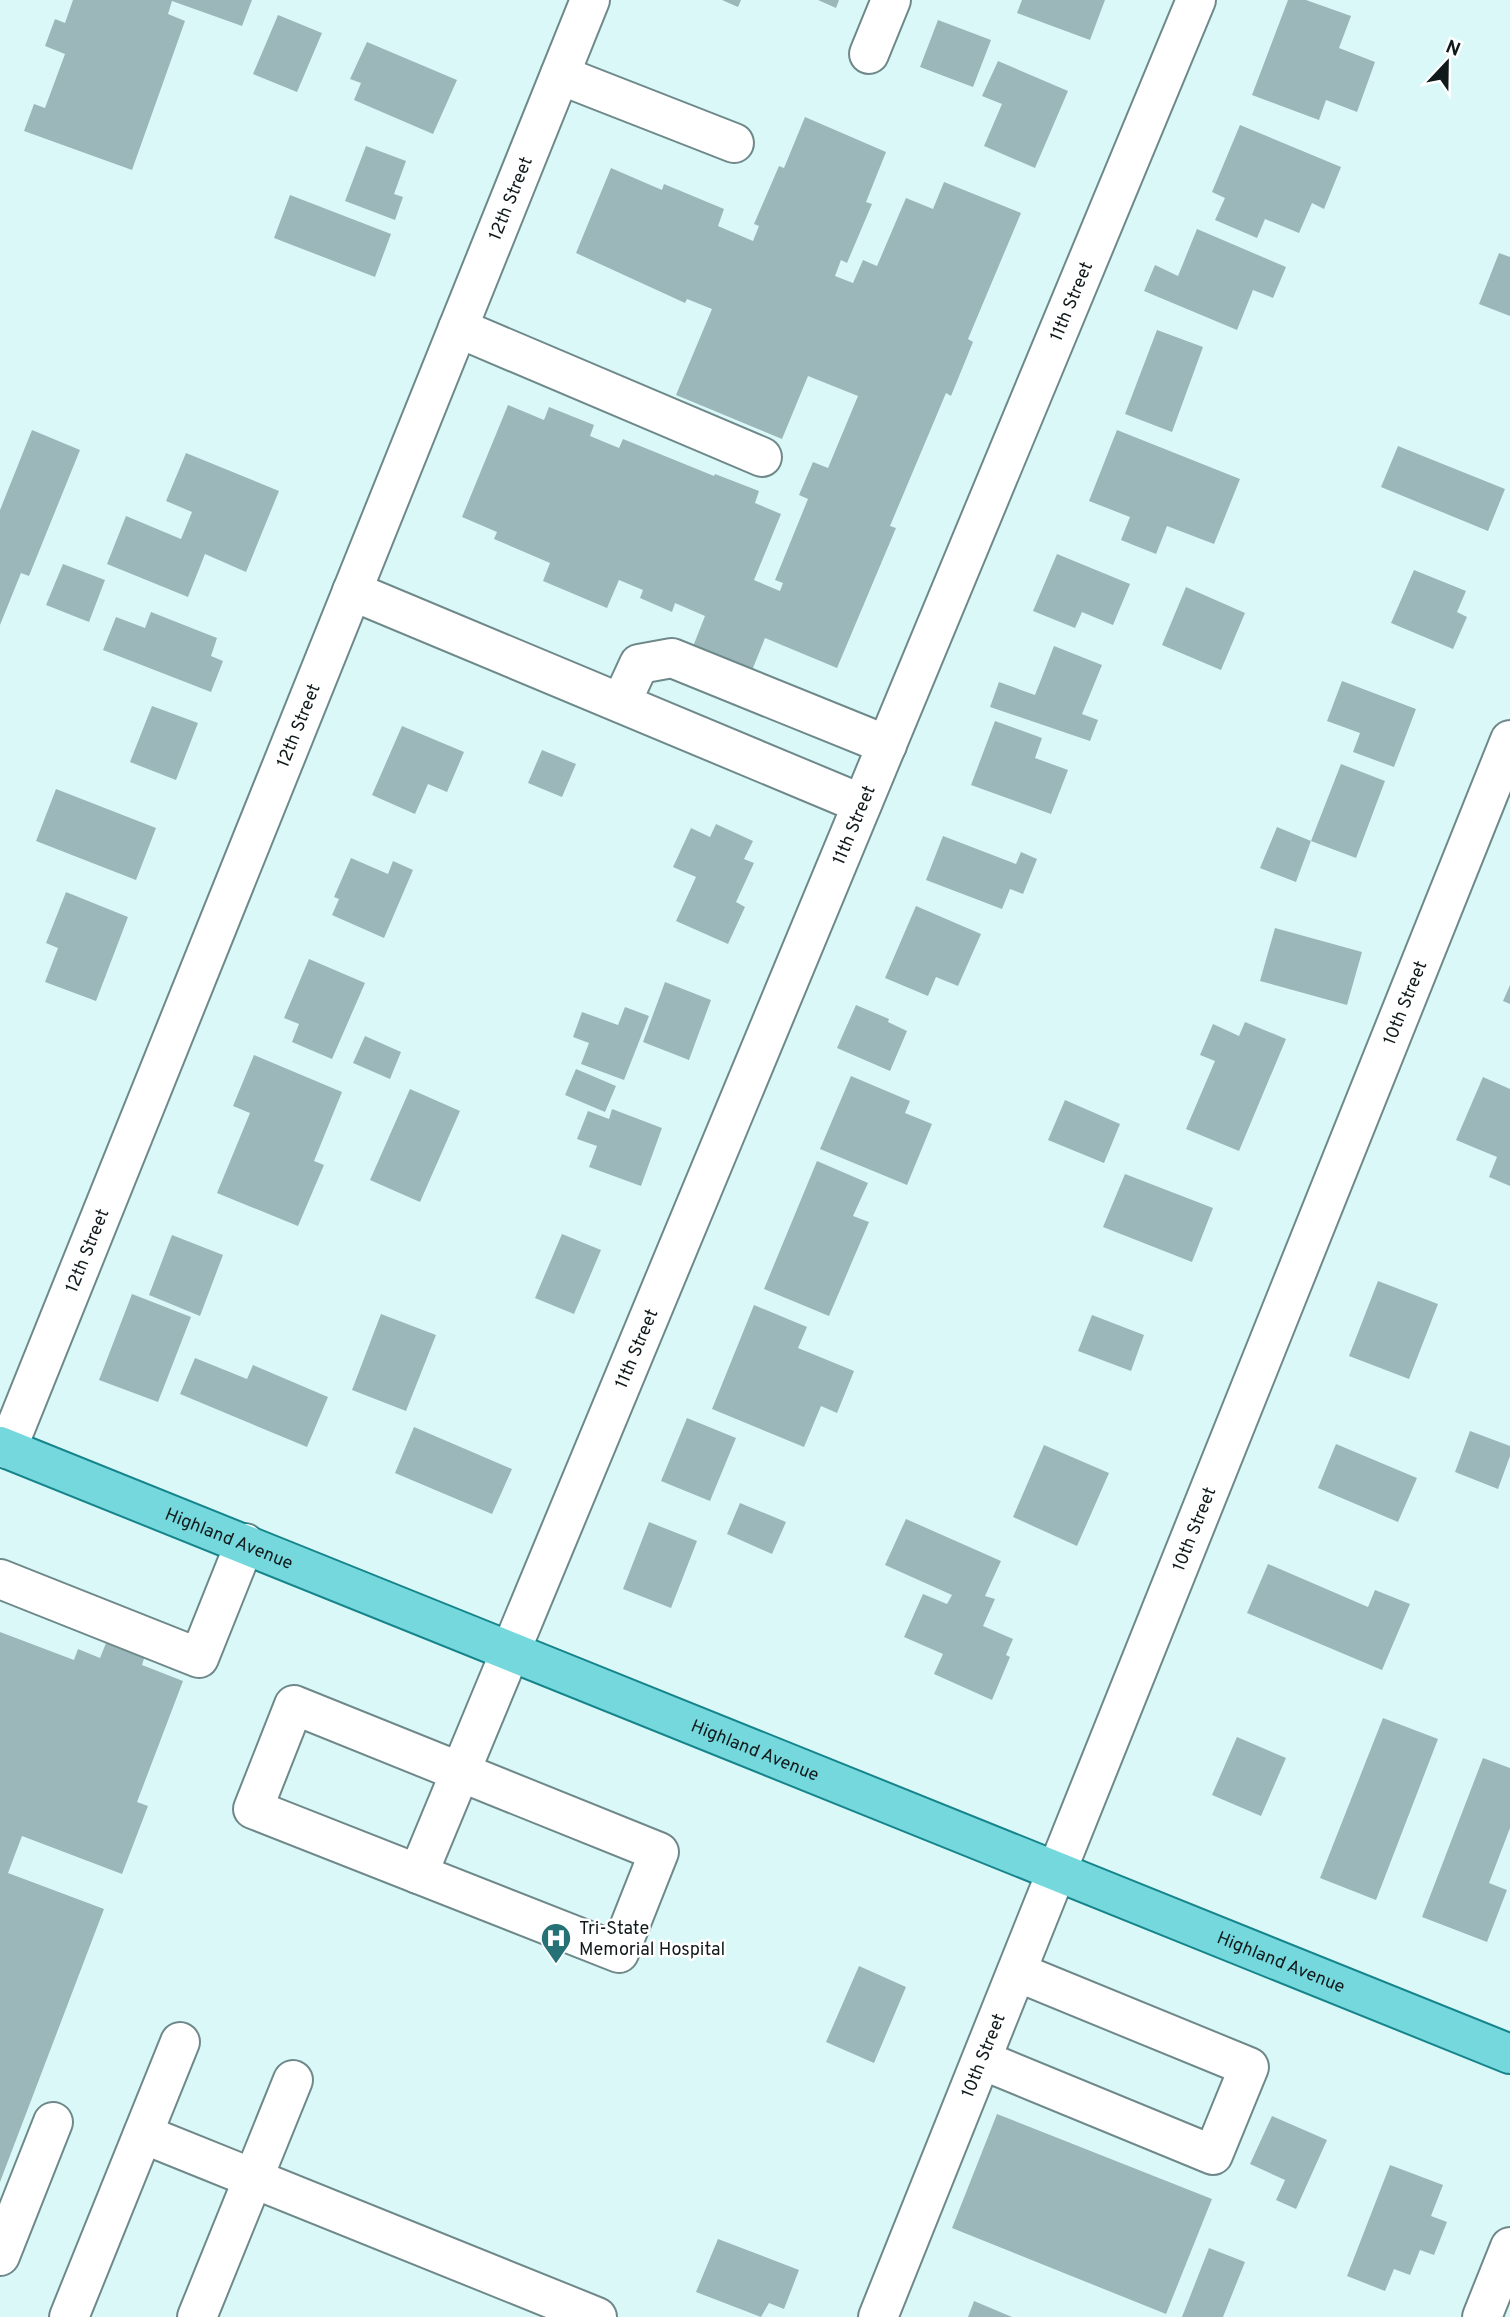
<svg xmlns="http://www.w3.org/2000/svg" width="1510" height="2317" viewBox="0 0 1510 2317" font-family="Overpass,sans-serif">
  <rect width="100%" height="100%" fill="#dbf8f9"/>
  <!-- building -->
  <path fill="#9cb7b9" d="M73,0H252L242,26L172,1L168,14L185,21L132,170L24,131L34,104L45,108L65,54L45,46L55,19L65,23Z
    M722,0H741L738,7Z
    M818,0H839L836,8Z
    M1022,0H1105L1090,40L1017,13Z
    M1288,0H1306L1351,16L1339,48L1375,62L1357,112L1326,100L1319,120L1252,95Z
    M278,15L322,33L297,92L253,74Z
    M938,20L991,40L973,87L920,67Z
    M367,42L457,80L433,134L354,100L361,83L350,79Z
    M998,61L1068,91L1035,168L984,146L1002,104L982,96Z
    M805,117L886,152L866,202L872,204L847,263L841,260L835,276L853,283L863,260L877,266L906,198L933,209L944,182L1021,213L968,339L973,342L951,396L946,393L890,526L896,528L837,668L765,638L751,673L692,649L705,616L675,603L672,612L640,598L643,590L619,580L607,608L543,581L550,563L494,539L497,532L462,517L508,405L544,420L549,407L594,425L590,436L619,448L623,439L714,476L715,474L759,491L755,503L781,514L754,580L780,591L783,583L775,580L808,499L799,495L813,462L828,468L858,396L808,376L782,439L676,395L712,309L687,299L685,303L576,253L611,168L662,190L664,184L724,209L718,226L753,241L759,226L754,224L779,166L784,168Z
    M1240,125L1341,167L1324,209L1312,203L1299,233L1265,219L1257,238L1215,220L1225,198L1212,192Z
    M366,146L406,161L394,194L403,197L395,220L345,201Z
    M290,195L391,234L375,277L274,238Z
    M1197,229L1286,267L1273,298L1253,290L1237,330L1144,291L1155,265L1178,276Z
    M1499,253L1510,257V316L1479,304Z
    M1157,330L1203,347L1172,432L1125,414Z
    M32,430L80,450L29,576L21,573L0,625V510Z
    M1117,430L1240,479L1214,544L1167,526L1156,554L1121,540L1130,517L1089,501Z
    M1398,446L1505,489L1488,531L1381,487Z
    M186,453L279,491L246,572L205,554L188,597L107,564L126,516L181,539L192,512L166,501Z
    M1057,554L1130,584L1113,625L1082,612L1075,628L1033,611Z
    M63,564L105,580L89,622L46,605Z
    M1414,570L1466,591L1457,612L1467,617L1453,649L1391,623Z
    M1186,587L1245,613L1221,670L1162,645Z
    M151,612L217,638L211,656L223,661L211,692L103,650L116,617L145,628Z
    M1054,646L1102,665L1082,714L1098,720L1090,741L990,707L999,682L1035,695Z
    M1342,681L1416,709L1394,767L1353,752L1360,733L1327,721Z
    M152,706L198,723L176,780L130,762Z
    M995,721L1042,738L1035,758L1068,770L1051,814L971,785Z
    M402,726L464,752L447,792L428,784L415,814L372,795Z
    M542,750L576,764L562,797L528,783Z
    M1341,764L1385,781L1356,858L1311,841L1296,882L1260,868L1277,827L1311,841Z
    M56,789L156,828L136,880L36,841Z
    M716,824L753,841L744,859L754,863L736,902L745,907L728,944L676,921L696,877L673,867L691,828L710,837Z
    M943,836L1016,864L1021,852L1037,859L1023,894L1010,889L1002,909L926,880Z
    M351,858L388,874L393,861L413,870L384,938L332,915L339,899L334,897Z
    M66,892L128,917L96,1001L45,982L58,948L46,943Z
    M916,906L981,934L958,986L936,977L928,996L885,978Z
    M1275,928L1362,952L1347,1005L1260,981Z
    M309,959L365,983L332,1059L292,1042L299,1024L284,1018Z
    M665,982L711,1000L689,1060L643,1042Z
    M1510,985V1004L1503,1001Z
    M856,1005L889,1019L888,1022L907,1031L890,1071L837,1048Z
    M625,1007L649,1016L624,1080L581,1064L589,1043L573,1037L582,1012L618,1025Z
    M1245,1022L1286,1039L1239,1151L1186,1129L1215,1061L1200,1055L1213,1024L1239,1036Z
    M365,1036L401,1052L390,1079L353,1063Z
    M254,1055L342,1092L314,1161L324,1165L298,1226L217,1193L250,1113L233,1106Z
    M576,1069L616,1086L605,1112L565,1095Z
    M851,1076L910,1101L905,1113L932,1124L907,1185L820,1149Z
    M1483,1077L1510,1089V1186L1489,1177L1497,1157L1456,1140Z
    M410,1089L460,1111L420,1202L370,1180Z
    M1065,1100L1120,1124L1104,1163L1048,1140Z
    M612,1109L662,1128L641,1186L589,1167L597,1146L577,1139L588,1111L609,1119Z
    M817,1161L868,1183L853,1216L869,1222L829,1316L764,1289Z
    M1125,1174L1213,1208L1192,1262L1103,1227Z
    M562,1234L601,1250L574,1314L535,1298Z
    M172,1235L223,1255L200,1316L149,1295Z
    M1378,1281L1438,1304L1409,1379L1349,1356Z
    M132,1294L191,1317L158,1402L99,1380Z
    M754,1305L807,1327L798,1348L854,1371L837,1413L821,1406L804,1447L712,1409Z
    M381,1314L436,1335L406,1411L352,1390Z
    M1092,1315L1144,1335L1131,1371L1078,1351Z
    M195,1358L247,1379L253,1365L328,1397L307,1447L180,1394Z
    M687,1418L736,1438L710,1501L661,1481Z
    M414,1427L512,1469L492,1514L395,1473Z
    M1470,1431L1510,1446V1456L1498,1489L1455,1472Z
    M1336,1444L1417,1478L1398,1522L1318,1488Z
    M1044,1445L1109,1473L1077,1546L1013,1517Z
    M740,1503L786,1522L772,1554L727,1534Z
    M906,1519L1001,1561L985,1596L995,1599L983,1626L1013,1639L1006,1655L1010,1657L992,1700L934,1674L943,1654L904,1637L923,1594L947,1604L952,1595L885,1565Z
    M649,1522L697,1541L671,1608L623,1589Z
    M1268,1564L1368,1607L1375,1590L1410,1604L1382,1670L1247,1613Z
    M0,1632L74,1660L78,1649L100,1658L108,1638L146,1652L142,1665L183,1681L137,1802L148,1806L122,1874L22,1836L8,1873L104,1909L0,2182Z
    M1383,1718L1438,1739L1376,1900L1320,1878Z
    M1237,1737L1286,1758L1261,1816L1212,1795Z
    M1483,1758L1510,1768V1828L1489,1883L1507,1890L1487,1942L1422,1917Z
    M859,1966L906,1987L874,2063L826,2042Z
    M997,2114L1212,2199L1166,2314L952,2228Z
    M1272,2116L1327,2140L1296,2209L1276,2200L1285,2180L1250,2164Z
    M1390,2165L1443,2185L1431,2216L1447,2222L1434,2255L1420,2250L1410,2275L1394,2269L1385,2291L1347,2276Z
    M718,2239L799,2270L784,2309L769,2303L761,2317L696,2292Z
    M1209,2248L1245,2262L1223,2317H1182Z
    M974,2301L1012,2317H968Z"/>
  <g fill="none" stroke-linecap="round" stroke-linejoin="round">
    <!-- minor casing -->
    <g stroke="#6f898b" stroke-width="42">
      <g id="minor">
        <path d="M869,54L891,0"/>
        <path d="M560,75L734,143"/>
        <path d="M458,328L762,457"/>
        <path d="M352,591L862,804"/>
        <path d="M621,703L639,664L672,658L887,745"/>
        <path id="s1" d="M7,1449L590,0"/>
        <path d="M0,1579L199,1658L245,1543"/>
        <path d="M294,1705L659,1852L619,1953L253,1809Z"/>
        <path id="s2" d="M418,1874L1196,0"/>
        <path d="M982,2060L1213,2155L1249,2067L1017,1972"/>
        <path d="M143,2134L597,2317"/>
        <path d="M0,2256L53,2122"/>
        <path d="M69,2317L180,2042"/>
        <path d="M197,2317L293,2080"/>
        <path id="s3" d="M878,2317L1510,740"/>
        <path d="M1482,2317L1510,2247"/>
      </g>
    </g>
    <!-- major casing -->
    <g stroke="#16858b" stroke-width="42">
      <g id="major">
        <path id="s4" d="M0,1446L1510,2054"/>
      </g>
    </g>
    <!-- minor -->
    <use href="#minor" stroke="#fff" stroke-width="38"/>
    <!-- major -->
    <use href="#major" stroke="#75d8dd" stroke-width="38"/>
  </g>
  <!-- icons -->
  <defs>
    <g id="hospital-pin" transform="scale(1.575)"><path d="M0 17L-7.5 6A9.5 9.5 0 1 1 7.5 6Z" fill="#267176" stroke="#fff"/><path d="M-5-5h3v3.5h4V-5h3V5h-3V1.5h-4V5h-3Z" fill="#fff"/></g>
  </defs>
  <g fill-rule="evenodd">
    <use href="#hospital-pin" x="556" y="1938"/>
  </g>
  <g text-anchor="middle" stroke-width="5" stroke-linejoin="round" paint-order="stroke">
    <!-- street labels -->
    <g font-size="18" fill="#101a1b" stroke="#fff">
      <text dy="6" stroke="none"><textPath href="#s1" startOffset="1348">12th Street</textPath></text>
      <text dy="6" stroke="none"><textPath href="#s2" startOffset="1703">11th Street</textPath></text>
      <text dy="6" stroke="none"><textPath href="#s1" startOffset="780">12th Street</textPath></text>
      <text dy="6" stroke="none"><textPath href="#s2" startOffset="1136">11th Street</textPath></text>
      <text dy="6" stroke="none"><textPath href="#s3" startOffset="1416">10th Street</textPath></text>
      <text dy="6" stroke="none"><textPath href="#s1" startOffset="214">12th Street</textPath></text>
      <text dy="6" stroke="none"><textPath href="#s2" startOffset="569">11th Street</textPath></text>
      <text dy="6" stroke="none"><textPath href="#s3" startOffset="849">10th Street</textPath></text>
      <text dy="6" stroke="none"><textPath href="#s4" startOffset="247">Highland Avenue</textPath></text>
      <text dy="6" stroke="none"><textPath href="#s4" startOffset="814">Highland Avenue</textPath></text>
      <text dy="6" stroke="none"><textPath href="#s4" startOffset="1381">Highland Avenue</textPath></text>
      <text dy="6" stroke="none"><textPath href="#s3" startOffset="282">10th Street</textPath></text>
    </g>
    <!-- poi labels -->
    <g font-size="18" fill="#101a1b" stroke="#fff" text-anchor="start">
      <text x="579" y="1934">Tri-State<tspan x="579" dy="21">Memorial Hospital</tspan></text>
    </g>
  </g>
  <!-- north arrow -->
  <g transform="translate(1447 63) rotate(22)" stroke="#ffffff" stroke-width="5" paint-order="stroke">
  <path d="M0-5L12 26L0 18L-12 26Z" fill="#101a1b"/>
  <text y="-10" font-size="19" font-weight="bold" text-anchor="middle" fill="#101a1b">N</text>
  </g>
</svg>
